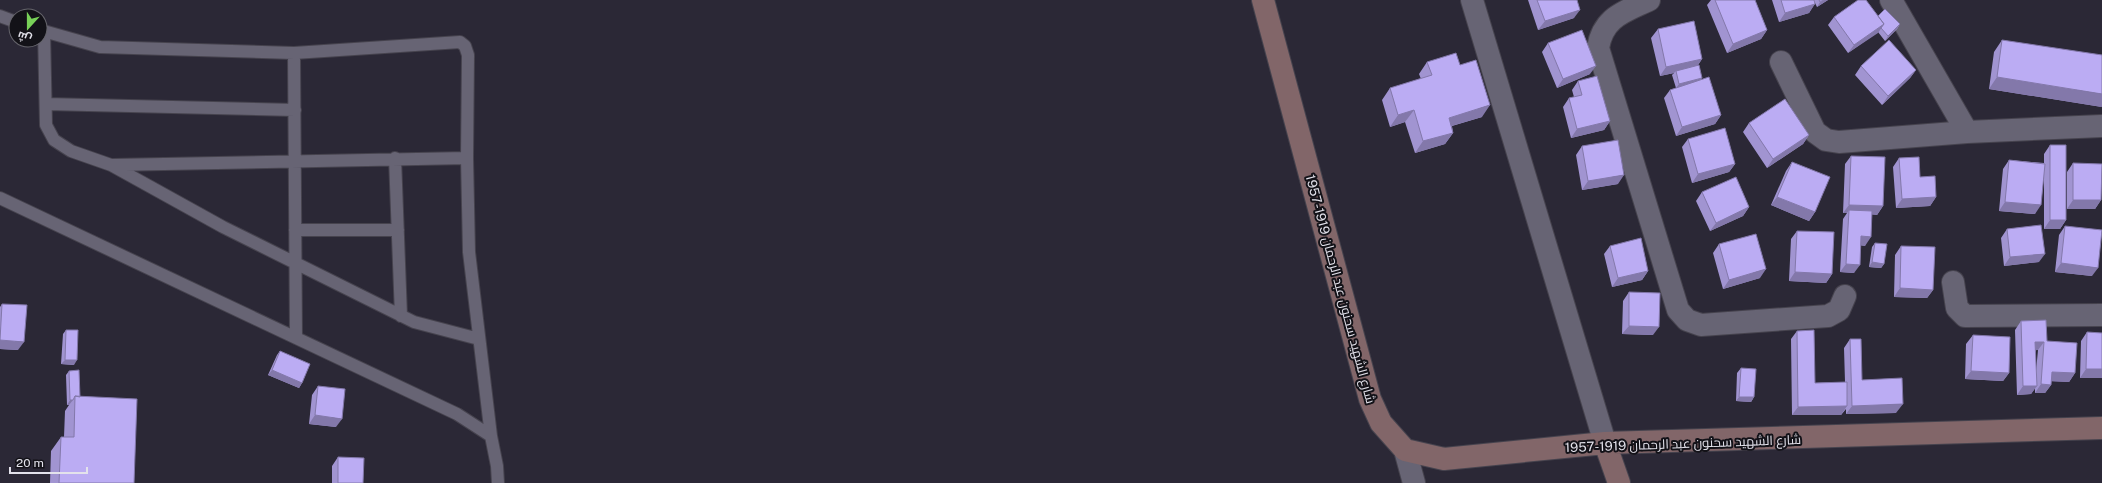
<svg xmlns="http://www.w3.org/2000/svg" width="2102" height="483" viewBox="0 0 2102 483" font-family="'Public Sans',Cairo,sans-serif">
  <rect width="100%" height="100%" fill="#2b2836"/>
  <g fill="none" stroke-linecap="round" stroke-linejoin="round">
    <!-- lane casing -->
    <g stroke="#46434e" stroke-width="14">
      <path id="lane" d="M0,16L16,22
        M40,30L100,47L294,53L460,42L465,46L468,55L467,158L469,252L491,436
        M44,31L46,125L54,140L71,151L111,165L223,227L414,322L479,339
        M294,53L296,338
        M46,104L295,110
        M395,158L401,316
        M112,165L467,158
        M0,198L457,414L491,436L497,466L498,483
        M295,230H398"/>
    </g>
    <!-- street casing -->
    <g stroke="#46434e" stroke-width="24">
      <path id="street" d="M1472,0L1605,443
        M1649,0C1624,12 1603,17 1598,48L1678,310L1687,320L1701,325L1828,316L1839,310L1845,296
        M1891,0L1967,132
        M1781,62L1815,132L1826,140L1839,142L1967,132L2102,126
        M1953,282L1957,308L1965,316L2102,315
        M1405,450L1414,483"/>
    </g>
    <!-- secondary casing -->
    <g stroke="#46434e" stroke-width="24">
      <path id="secondary" d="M1263,0L1370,399L1381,423L1405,450L1444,459L1605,443L2102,428
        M1605,443L1619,483"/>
    </g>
    <!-- lane -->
    <use href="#lane" stroke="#676474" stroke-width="12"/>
    <!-- street -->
    <use href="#street" stroke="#676474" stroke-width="22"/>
    <!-- secondary -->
    <use href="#secondary" stroke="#826669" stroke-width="22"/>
  </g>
  <!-- wall -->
  <path fill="#a194d1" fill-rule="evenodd" d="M1528,0H1577L1574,18L1538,30Z
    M1711,0H1755L1767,30L1761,39L1727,53L1707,5Z
    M1772,0H1828L1817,7L1815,3L1809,13L1779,22Z
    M1878,16L1900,24L1897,29L1885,41L1878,32L1848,53L1828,25L1834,17Z
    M1658,29L1702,59L1698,65L1701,80L1721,115L1715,124L1676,136L1664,98L1670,90L1676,88L1672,75L1674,73L1660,76L1651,38Z
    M2002,40L2102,107L1989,89L1994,52Z
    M1548,43L1590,74L1557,88L1542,52Z
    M1427,62L1460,65L1482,117L1452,126L1453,133L1445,144L1415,153L1405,122L1390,127L1382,100L1390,88L1421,79L1419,74Z
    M1861,66L1916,70L1910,78L1882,105L1855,75Z
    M1578,81L1610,121L1604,130L1571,138L1563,107L1569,98L1574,97L1572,90Z
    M1749,123L1809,135L1803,144L1767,168L1743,132Z
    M1688,139L1735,164L1729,172L1692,183L1682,147Z
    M2050,145L2066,220L2060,229H2044V177L2035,214L1999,211L2003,169L2009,160L2044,163V154Z
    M1582,146L1618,184L1582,190L1576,155Z
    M1851,156L1883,206L1877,215L1872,214L1865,246L1861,245L1854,273L1840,272L1843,219L1847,213H1843L1845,164Z
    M1899,158L1920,177L1936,197L1930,206L1896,208L1893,167Z
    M1792,162L1815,212L1809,221L1771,205L1786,171Z
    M2073,163L2101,200L2095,209H2067V172Z
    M1702,192L1749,207L1743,216L1710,231L1696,201Z
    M2065,226L2092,276L2055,272L2059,235Z
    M2007,229L2039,262L2004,266L2001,238Z
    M1797,231L1832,274L1826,283L1789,281L1791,239Z
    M1875,243L1884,264L1881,268L1869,267L1872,247Z
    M1719,244L1760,278L1723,289L1713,253Z
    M1610,246L1648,271L1642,280L1612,287L1604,254Z
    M1901,246L1933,290L1927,298L1894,297L1895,255Z
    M1629,292L1653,335L1622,334L1623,301Z
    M2,304L18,350L0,349V307Z
    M2021,321L2047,341L2075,373L2069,382L2051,381V385L2045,393H2035V388L2031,394L2017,395L2015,330ZM2036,350H2038L2036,371Z
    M66,330L74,365L61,364L63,334Z
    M1797,331L1815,383L1845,382L1844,348L1850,339L1862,380L1896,413L1846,414V409L1841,415H1792L1791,339Z
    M2087,332L2102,378H2080L2081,341Z
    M1973,335L2009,373L2003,381L1965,379L1966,344Z
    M280,351L302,383L299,388L268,375L277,355Z
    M1741,368L1754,397L1751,402L1736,401L1737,373Z
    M69,371L80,397L134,483H50L51,451L61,437H64L65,411L69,405H67L66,375Z
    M318,386L336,427L309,424L312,395Z
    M338,457L363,483H332V466Z"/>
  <!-- shaded-wall -->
  <path fill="#8378aa" d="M1824,0H1828L1817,7L1820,2Z
    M1815,4L1809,13L1779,22L1785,13Z
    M1580,10L1574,18L1538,30L1545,21Z
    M1884,24L1878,33L1848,53L1854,45Z
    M1900,24L1897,29L1885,41L1888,36Z
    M1767,30L1761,39L1727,53L1733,44Z
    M1702,59L1696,68L1676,71L1674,73L1660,76L1666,67Z
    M1596,66L1590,74L1557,88L1563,79Z
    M1916,70L1910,78L1882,105L1888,96Z
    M1997,77L2102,94V107L1989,89Z
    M1702,78L1699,82L1676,88L1679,84Z
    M1490,105L1482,117L1441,129L1449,118Z
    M1414,110L1405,122L1390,127L1398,115Z
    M1721,115L1715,124L1676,136L1682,127Z
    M1610,121L1604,130L1571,138L1577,129Z
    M1453,133L1445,144L1415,153L1423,141Z
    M1809,135L1803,144L1767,168L1773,159Z
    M1735,164L1729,172L1692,183L1698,174Z
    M1624,175L1618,184L1582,190L1588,181Z
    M1777,197L1815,212L1809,221L1771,205Z
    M1936,197L1930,206L1896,208L1902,199Z
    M2073,200H2101L2095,209H2067Z
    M2005,202L2041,205L2035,214L1999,211Z
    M1849,205L1883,206L1877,215L1849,213V210L1847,213H1843Z
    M1749,207L1743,216L1710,231L1716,223Z
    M2050,220H2066L2060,229H2044Z
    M1861,236L1871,237L1865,246L1855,245Z
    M2045,254L2039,262L2004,266L2010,257Z
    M1872,262L1884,264L1881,268L1869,267Z
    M2061,263L2098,268L2092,276L2055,272Z
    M1846,264L1860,265L1854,273L1840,272Z
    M1766,269L1760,278L1723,289L1729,280Z
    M1648,271L1642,280L1612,287L1618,278Z
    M1795,272L1832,274L1826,283L1789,281Z
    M1900,288L1933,290L1927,298L1894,297Z
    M1629,326L1659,327L1653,335L1622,334Z
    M0,340L24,342L18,350L0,349Z
    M2035,342H2044L2038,350L2029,351Z
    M65,360H77L74,365L61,364Z
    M2086,369H2102V378H2080Z
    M272,370L302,383L299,388L268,375Z
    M1971,371L2009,373L2003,381L1965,379Z
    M2052,372L2075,373L2069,382L2045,381Z
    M2041,384L2051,385L2045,393H2035Z
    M2023,386H2037L2031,394L2017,395Z
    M1739,397H1754L1751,402L1736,401Z
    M70,400H73L69,405H67Z
    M1903,404L1896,413L1846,414L1852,406Z
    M1847,406L1841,415H1792L1798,407Z
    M315,415L342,419L336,427L309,424Z"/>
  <!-- building -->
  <path fill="#bbacf3" stroke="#8378aa" d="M1537,0H1577L1580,10L1545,21Z
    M1715,0H1755L1767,30L1733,44Z
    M1781,0H1814L1815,4L1785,13Z
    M1819,0H1824L1820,2Z
    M1858,0H1866L1884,24L1854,45L1834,17Z
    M1885,9L1900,24L1888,36L1881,28L1884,24L1878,16Z
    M1694,21L1702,59L1666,67L1658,29Z
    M1582,30L1596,66L1563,79L1548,43Z
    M1889,40L1916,70L1888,96L1861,66Z
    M2002,40L2102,55V94L1997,77Z
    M1456,53L1460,65L1476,60L1490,105L1449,118L1453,133L1423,141L1414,110L1398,115L1390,88L1432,75L1427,62Z
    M1699,65L1702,78L1679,84L1676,71Z
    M1597,76L1610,121L1577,129L1569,98L1582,95L1578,81Z
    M1709,77L1721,115L1682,127L1670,90Z
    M1785,99L1809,135L1773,159L1749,123Z
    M1725,128L1735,164L1698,174L1688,139Z
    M1618,140L1624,175L1588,181L1582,146Z
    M2050,145H2066V220H2050Z
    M1851,156L1885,157L1883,206L1849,205Z
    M1919,157L1920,177L1935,176L1936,197L1902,199L1899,158Z
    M2009,160L2045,164L2041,205L2005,202Z
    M1792,162L1830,177L1815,212L1777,197Z
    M2073,163L2102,164L2101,200H2073Z
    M1736,177L1749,207L1716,223L1702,192Z
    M1849,210L1872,211L1871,237L1861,236L1860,265L1846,264Z
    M2041,225L2045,254L2010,257L2007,229Z
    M2065,226L2102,230L2098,268L2061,263Z
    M1797,231L1834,232L1832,274L1795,272Z
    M1756,234L1766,269L1729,280L1719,244Z
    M1641,238L1648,271L1618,278L1610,246Z
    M1875,243L1887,244L1884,264L1872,262Z
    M1901,246L1935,247L1933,290L1900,288Z
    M1629,292L1660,293L1659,327L1629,326Z
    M2,304L27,305L24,342L0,340Z
    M2046,320L2047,341L2077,343L2075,373L2052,372L2051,385L2041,384L2044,342H2035L2037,386H2023L2021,321Z
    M66,330H78L77,360H65Z
    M1814,330L1815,383L1847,382V406L1798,407L1797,331Z
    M2087,332L2102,333V369H2086Z
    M1973,335L2010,337L2009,373L1971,371Z
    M1850,339H1861L1862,380L1902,378L1903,404L1852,406Z
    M280,351L310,364L302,383L272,370Z
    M1741,368L1756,369L1754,397H1739Z
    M79,370L80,397L75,396L73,400H70L69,371Z
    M318,386L345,389L342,419L315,415Z
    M75,396L137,399L134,483H59L61,437H74Z
    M338,457L364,458L363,483H338Z"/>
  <g text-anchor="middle" stroke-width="4" stroke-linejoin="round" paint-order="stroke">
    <!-- street labels -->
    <g font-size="13" fill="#e3e2eb" stroke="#131218">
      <text transform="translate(1341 289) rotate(75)" y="5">شارع الشهيد سحنون عبد الرحمان 1919-1957</text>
      <text transform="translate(1683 443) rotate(-2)" y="5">شارع الشهيد سحنون عبد الرحمان 1919-1957</text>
    </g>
  </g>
  <!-- north arrow -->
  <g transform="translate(28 28) rotate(201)"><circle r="19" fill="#131218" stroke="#66656c"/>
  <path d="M0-3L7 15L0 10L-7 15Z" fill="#78d158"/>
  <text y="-6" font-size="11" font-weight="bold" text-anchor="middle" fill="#e3e2eb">ش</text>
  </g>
  <!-- scale -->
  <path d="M10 467v6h77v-6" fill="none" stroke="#e3e2eb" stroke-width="2"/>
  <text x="16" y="467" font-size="12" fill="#e3e2eb" stroke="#131218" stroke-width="3" paint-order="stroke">20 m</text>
</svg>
